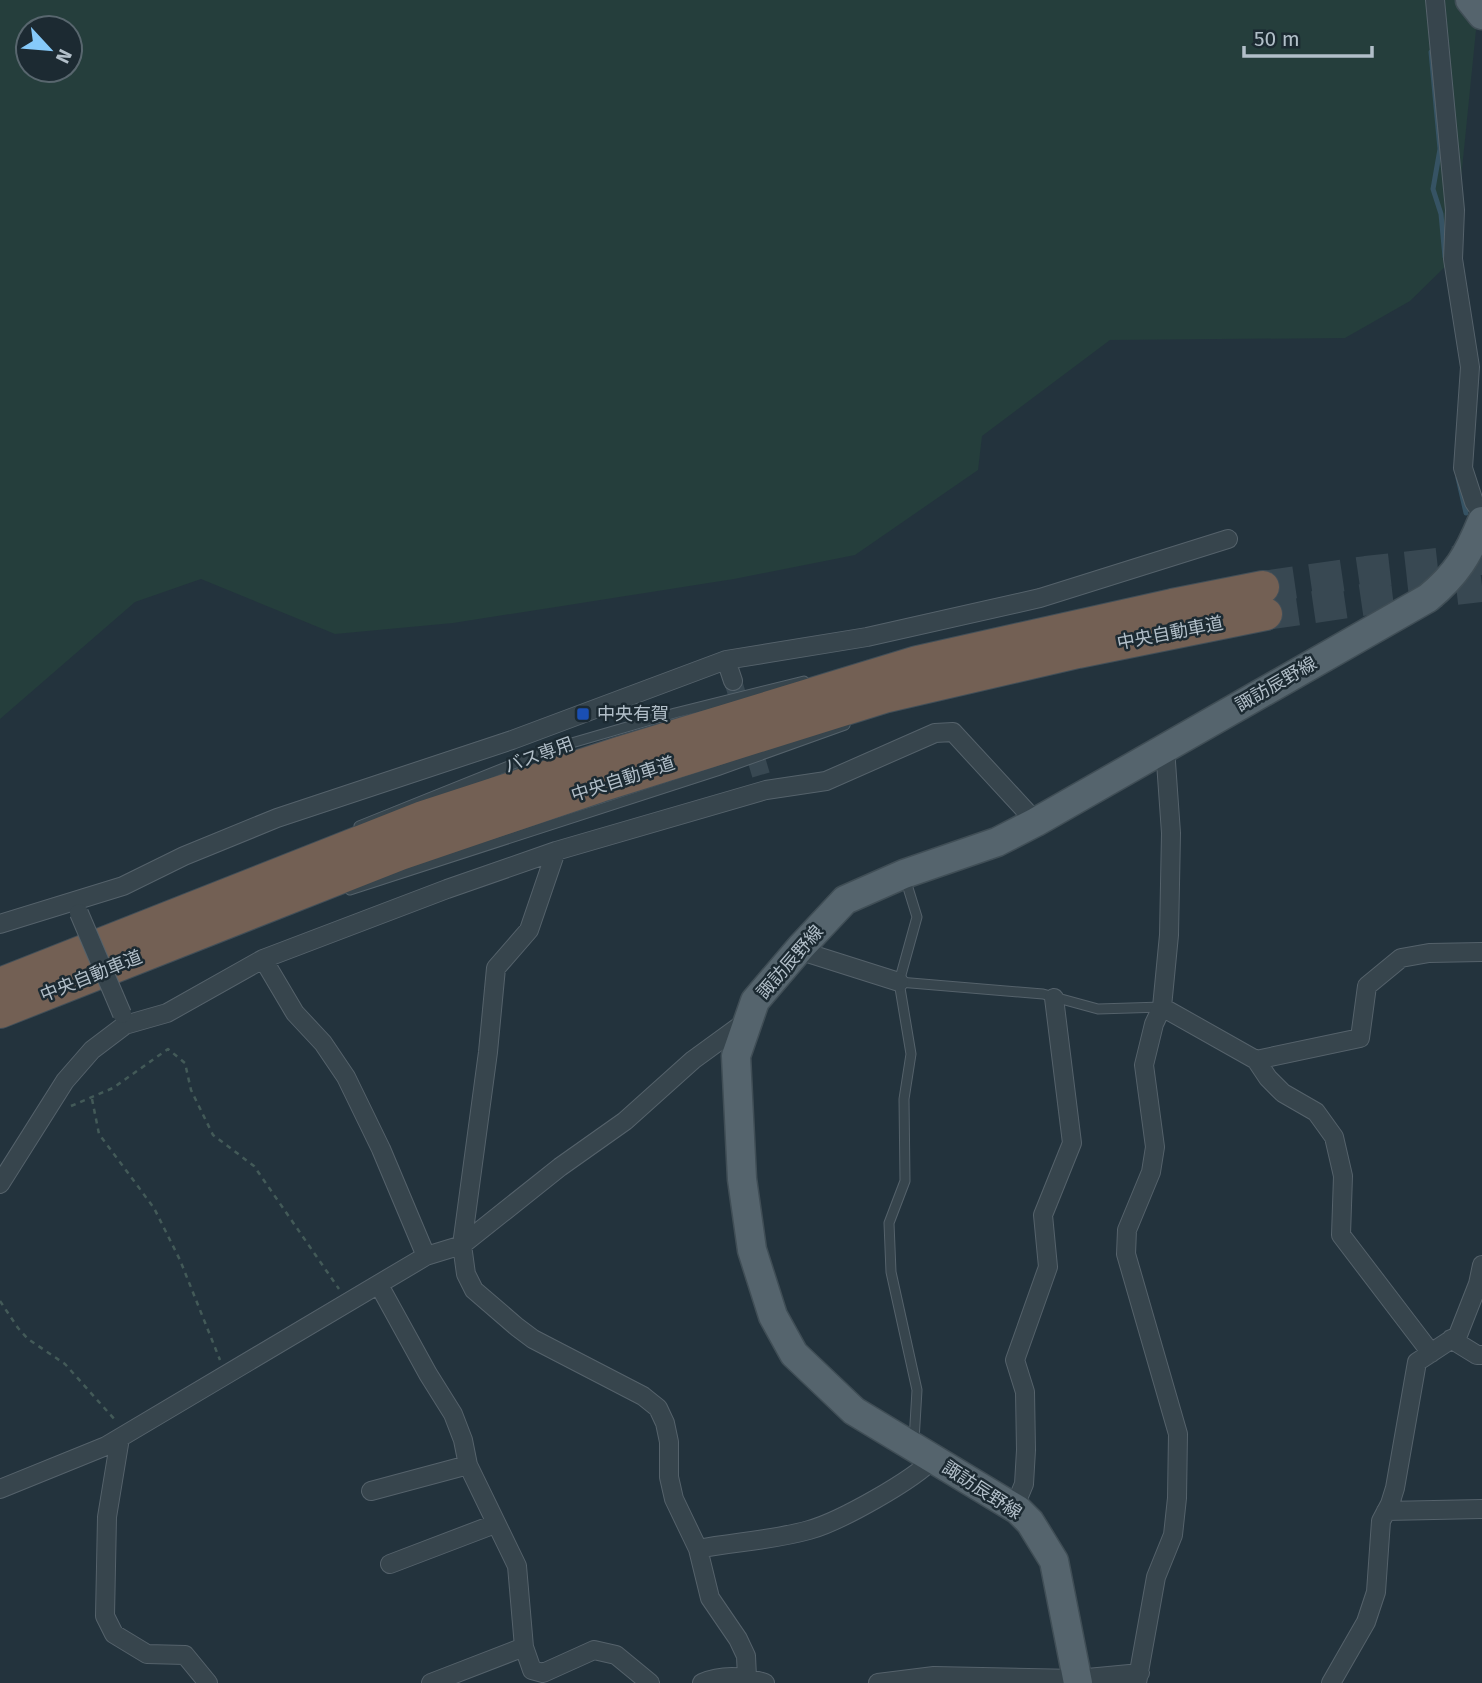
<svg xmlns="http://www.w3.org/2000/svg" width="1482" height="1683" viewBox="0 0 1482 1683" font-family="'Fira Sans','Noto Sans JP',sans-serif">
  <rect width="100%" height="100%" fill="#23333d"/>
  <!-- green -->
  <path fill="#253e3c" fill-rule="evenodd" d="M0,0H1479L1453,259L1410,301L1345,338L1110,340L982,436L978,470L855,555L734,579L453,623L335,634L201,579L135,602L0,719ZM28,28H70V70H28Z"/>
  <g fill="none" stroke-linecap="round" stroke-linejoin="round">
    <!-- stream -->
    <path stroke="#365364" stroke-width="5" d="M1431,52L1440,149L1433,189L1441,214L1445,257
      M1458,478L1466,513"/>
    <!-- street-tunnel -->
    <path stroke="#384852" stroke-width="18" stroke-dasharray="18 9" stroke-linecap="butt" d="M733,681L761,775"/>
    <!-- highway-tunnel -->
    <path stroke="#384852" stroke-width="32" stroke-dasharray="32 16" stroke-linecap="butt" d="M1263,587L1366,572L1482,559
      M1266,614L1369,599L1482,586"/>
    <!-- lane casing -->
    <g stroke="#55626b" stroke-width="11">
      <path id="lane" d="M359,826L551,749L675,713L804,681
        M905,878L917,917L899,982L911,1054L904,1099L905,1181L889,1223L891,1272L917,1390L914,1441
        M350,890L717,771L845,725
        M899,982L1043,994L1098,1009L1162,1007"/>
    </g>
    <!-- street casing -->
    <g stroke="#55626b" stroke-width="20">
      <path id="street" d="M1435,0L1455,210L1453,259L1470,367L1463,468L1474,502L1482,514
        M726,660L867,637L1040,598L1228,539
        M556,851L529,930L496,968L488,1052L462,1245L466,1274L474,1290L517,1327L533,1339L643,1396L658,1408L665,1423L669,1442V1477L674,1499L698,1549L710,1598L738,1639L746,1656L747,1677
        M0,924L123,886L184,856L277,818L512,740L726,660L733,681
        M798,950L899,982
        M263,959L295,1013L323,1043L346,1077L381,1149L426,1256
        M1162,1007L1256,1060L1268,1078L1283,1093L1316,1112L1334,1137L1343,1176L1341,1235L1431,1353
        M1256,1060L1360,1038L1367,986L1401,958L1429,953L1482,952
        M0,1184L65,1081L92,1050L125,1025L167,1013L263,959L447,889L556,851L766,790L826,781L935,733L953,732L1036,822
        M379,1285L428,1374L453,1414L463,1440L468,1465L517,1566L524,1647L532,1670L543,1673L594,1650L616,1655L650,1683
        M1451,1339L1477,1355H1482
        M120,1438L107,1517L105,1616L114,1634L147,1654L185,1655L208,1683
        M0,1489L106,1446L426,1256L462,1245L560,1167L625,1121L693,1060L748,1020
        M371,1491L468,1465
        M1014,1508L1024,1484L1026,1450L1025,1392L1015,1360L1048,1267L1043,1215L1072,1143L1054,998
        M1386,1511L1482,1509
        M698,1549C735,1542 774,1540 809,1530C839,1522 914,1480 934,1458
        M390,1564L495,1524
        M431,1683L524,1647
        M702,1683C723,1674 744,1676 765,1683
        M878,1683L934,1676L1077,1679L1140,1673
        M1137,1683L1156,1577L1173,1535L1177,1498L1178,1434L1126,1254L1127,1230L1151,1172L1155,1147L1144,1065L1154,1024L1162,1007L1169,935L1171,833L1165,748
        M1331,1683L1366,1622L1376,1592L1381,1521L1390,1504L1395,1488L1417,1362L1458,1335L1478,1284L1482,1265"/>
    </g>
    <!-- primary casing -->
    <g stroke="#404e56" stroke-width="31">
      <path id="primary" d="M1470,0L1482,15
        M1078,1683L1054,1561L1030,1522L1018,1510L854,1411L794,1354L773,1316L752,1250L742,1179L736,1056L755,1001L801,947L845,900L904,874L997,842L1036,822L1428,598C1457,574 1468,555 1482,521"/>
    </g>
    <!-- highway casing -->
    <g stroke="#424f58" stroke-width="34">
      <path id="highway" d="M0,984L423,817L619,753L917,662L1172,605L1263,587
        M0,1012L400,854L600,786L884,697L1078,652L1266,614"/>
    </g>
    <!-- path -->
    <path stroke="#435a58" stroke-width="2.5" stroke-dasharray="5 5" stroke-linecap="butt" d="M92,1099L99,1134L154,1208L180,1260L220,1360
      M71,1106L113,1088L168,1049L185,1063L191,1090L213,1135L254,1166L339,1289
      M0,1301L18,1328L28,1339L65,1364L116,1421"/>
    <!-- lane -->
    <use href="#lane" stroke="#37454d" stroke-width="9"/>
    <!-- street -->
    <use href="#street" stroke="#37454d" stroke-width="18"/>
    <!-- primary -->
    <use href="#primary" stroke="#55646d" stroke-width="28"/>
    <!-- highway -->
    <use href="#highway" stroke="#736054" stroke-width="32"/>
    <!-- street-bridge casing -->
    <g stroke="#55626b" stroke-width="20" stroke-linecap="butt">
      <path id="street-bridge" d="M79,913L122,1014"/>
    </g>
    <!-- street-bridge -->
    <use href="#street-bridge" stroke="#37454d" stroke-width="18"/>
  </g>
  <!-- markers -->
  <rect fill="#1a4fb4" stroke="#1c2a32" stroke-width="2.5" x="576" y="707" width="14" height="14" rx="3.5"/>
  <g text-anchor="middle" stroke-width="5" stroke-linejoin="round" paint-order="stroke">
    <!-- street labels -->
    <g font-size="18" fill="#b2bfc9" stroke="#1c2a32">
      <text transform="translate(1170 633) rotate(-11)" y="6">中央自動車道</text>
      <text transform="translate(1276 684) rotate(-30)" y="6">諏訪辰野線</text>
      <text transform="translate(539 755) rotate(-20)" y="6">バス専用</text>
      <text transform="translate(623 779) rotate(-18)" y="6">中央自動車道</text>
      <text transform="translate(790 962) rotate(-49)" y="6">諏訪辰野線</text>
      <text transform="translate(91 976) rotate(-22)" y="6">中央自動車道</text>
      <text transform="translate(982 1490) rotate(33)" y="6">諏訪辰野線</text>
    </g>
    <!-- poi labels -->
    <g font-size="18" fill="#b2bfc9" stroke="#1c2a32" text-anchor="start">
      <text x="597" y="720">中央有賀</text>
    </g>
  </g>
  <!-- north arrow -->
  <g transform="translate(49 49) rotate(116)"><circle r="33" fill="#1c2a32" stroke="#58666e" stroke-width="2"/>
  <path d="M0-5L12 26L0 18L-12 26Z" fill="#86cafa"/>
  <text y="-10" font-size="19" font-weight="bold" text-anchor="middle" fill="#b2bfc9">N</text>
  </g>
  <!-- scale -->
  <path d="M1244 46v10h128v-10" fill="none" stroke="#b2bfc9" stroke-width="3.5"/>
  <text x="1254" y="46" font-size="21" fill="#b2bfc9" stroke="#1c2a32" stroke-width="5" paint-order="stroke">50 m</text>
</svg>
